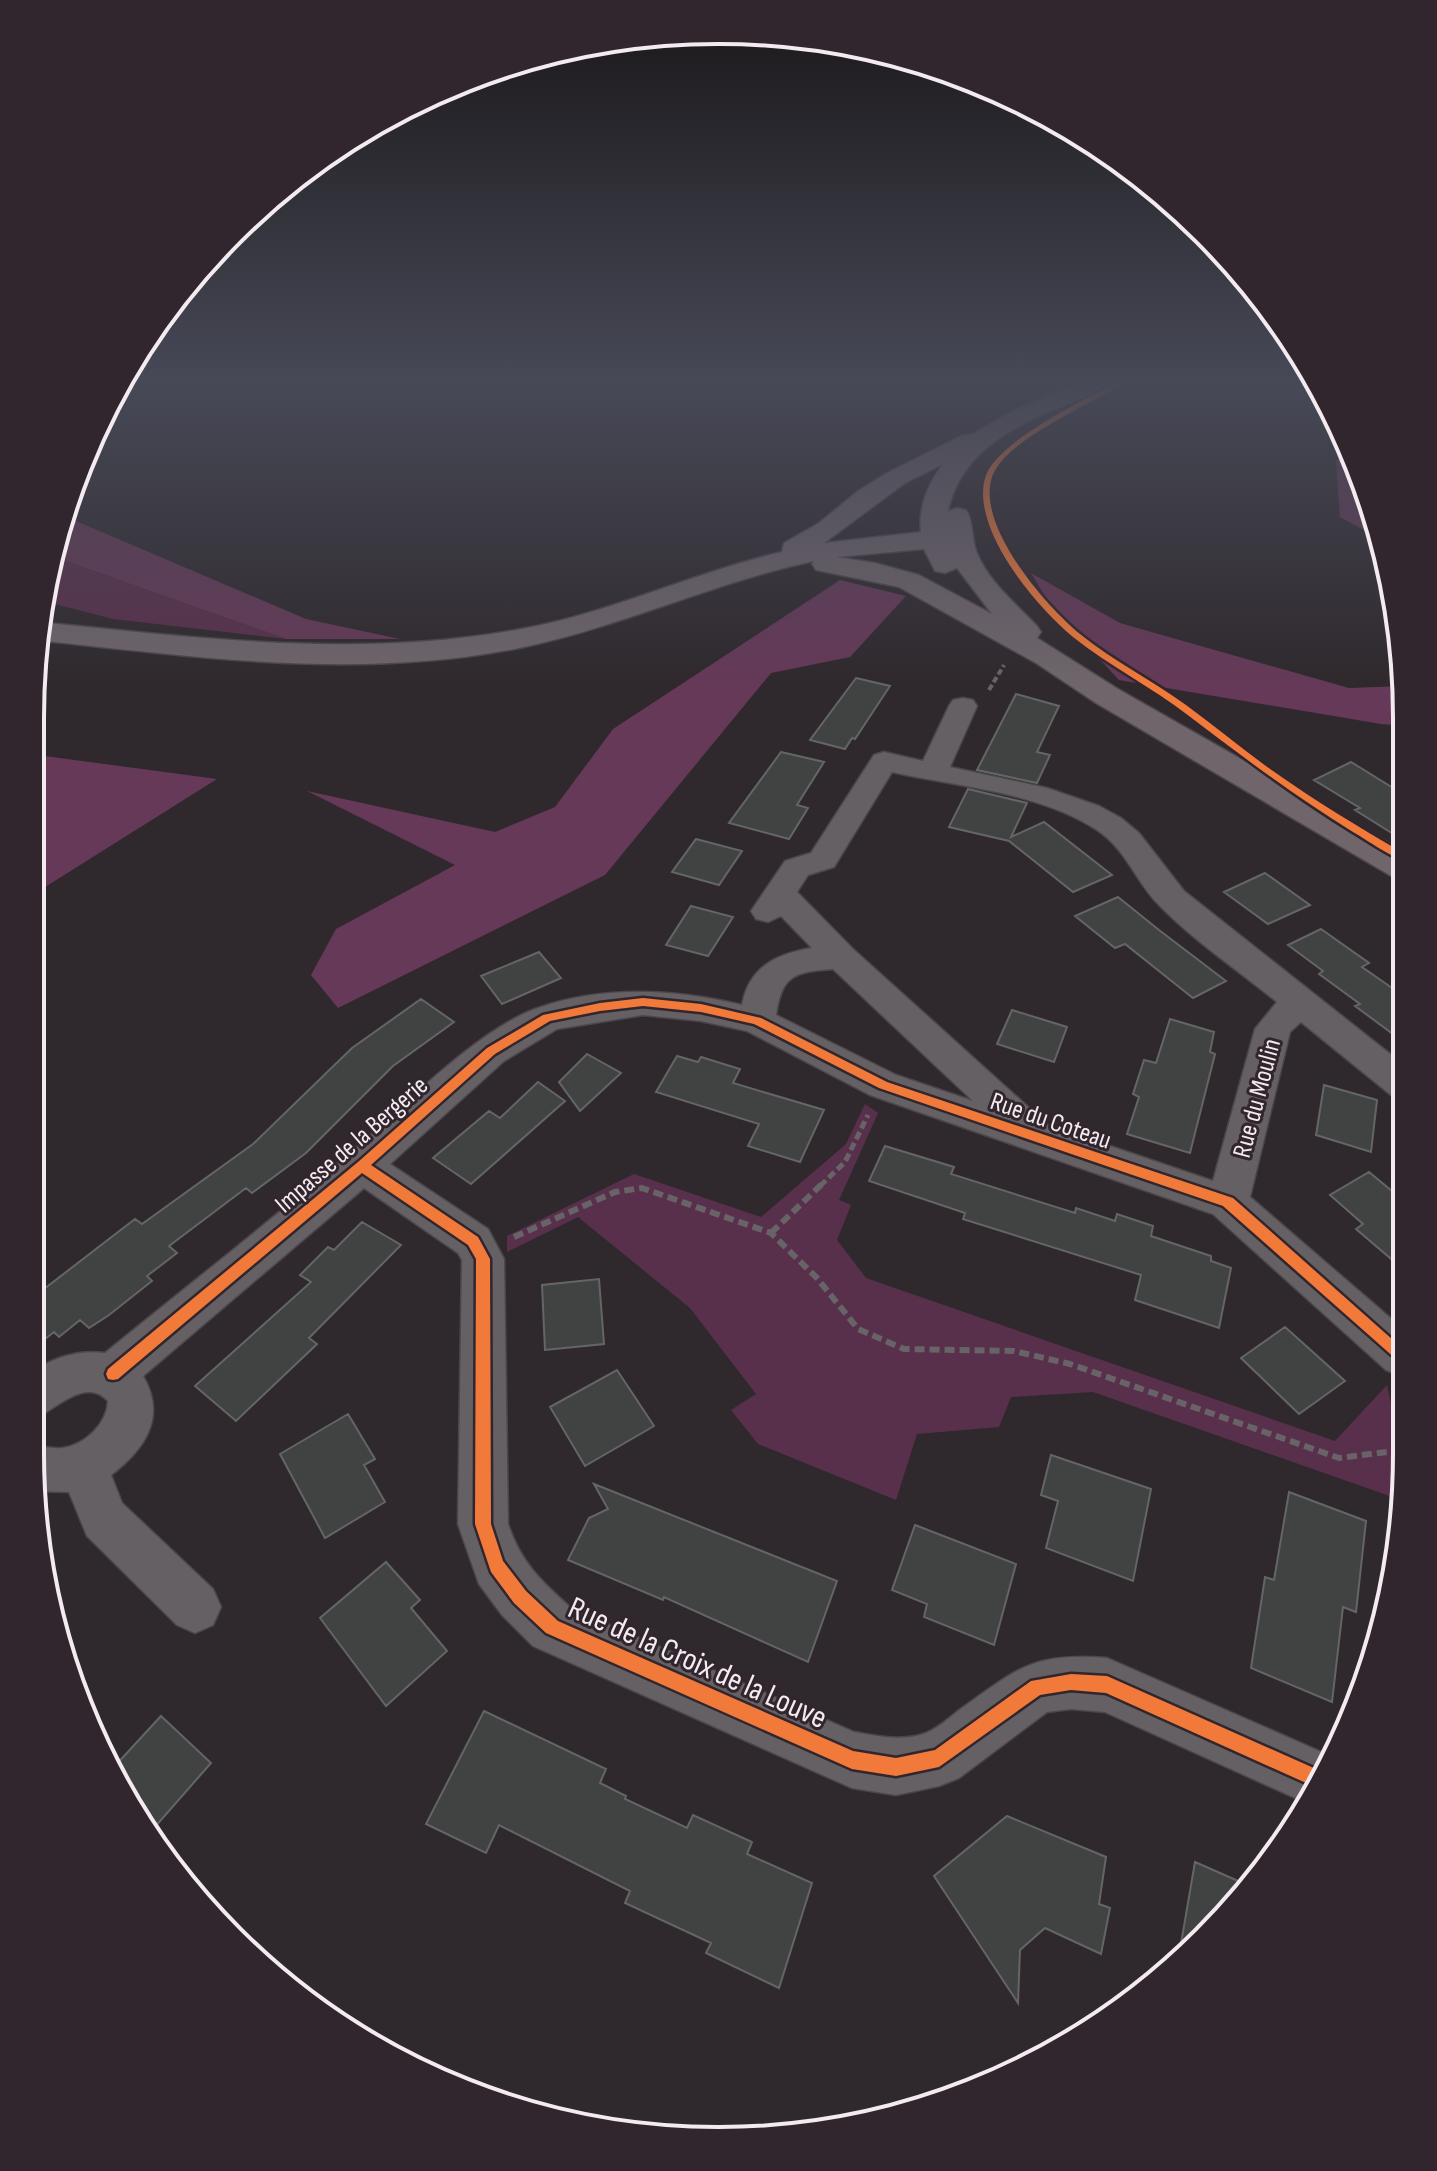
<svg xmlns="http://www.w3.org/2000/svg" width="1437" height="2171" viewBox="0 0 1437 2171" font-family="'Sofia Sans Condensed',sans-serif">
  <rect width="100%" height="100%" fill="#2f292d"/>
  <!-- green -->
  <path fill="#59304b" d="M57,558L286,639L113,619L55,604L43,605Z
    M865,1104L878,1113L839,1200L851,1205L837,1240L866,1278L1335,1441L1387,1385L1402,1456L1401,1500L1093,1392L1011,1397L999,1427L917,1434L896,1500L758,1444L731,1410L756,1394L690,1308L578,1217L507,1252V1236L634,1174L761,1217L846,1144Z"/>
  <!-- forest -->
  <path fill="#653957" d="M1354,454V455L1380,539L1340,517L1336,460Z
    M69,518L306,619L400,639H286L57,558Z
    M1031,573L1120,623L1349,688L1404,686L1407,726L1381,724L1119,680L1052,608Z
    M840,580L906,596L850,657L771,673L605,875L338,1008L311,975L336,929L455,865L307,791L495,832L555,807L613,729Z
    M35,755H37L217,779L34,894Z"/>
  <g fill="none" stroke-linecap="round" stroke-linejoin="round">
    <!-- stream -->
    <path fill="#2d0522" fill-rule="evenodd" d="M1360,472L1363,483V491L1367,497L1370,506H1366L1355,491L1357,474Z"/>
  </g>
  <!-- building -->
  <path fill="#414242" stroke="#646566" stroke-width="2" d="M856,678L890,686L855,739L852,738L845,749L810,740Z
    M1016,694L1059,706L1037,752L1050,755L1037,783L977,770Z
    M781,752L824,762L797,805L808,808L789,839L729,823Z
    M1351,762L1406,796V842L1355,810L1360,808L1314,780Z
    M968,789L1027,803L1011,837L1044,822L1112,875L1073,892L1009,841L949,827Z
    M696,839L742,851L719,885L672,872Z
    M1265,873L1310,905L1268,924L1224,892Z
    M1118,897L1159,930L1226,981L1193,998L1125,944L1115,948L1075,916Z
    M691,906L733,917L708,956L666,945Z
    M1321,929L1369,963L1362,967L1405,997V1043L1355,1006L1360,1004L1319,974L1323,971L1288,945Z
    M539,952L561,978L502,1004L481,976Z
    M421,999L454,1022L393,1066L306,1153L252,1193L246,1188L169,1246L177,1253L147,1276L152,1281L109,1315L89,1328L80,1320L59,1337L54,1332L31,1350V1299L135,1219L142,1224L253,1144L352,1048Z
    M1012,1010L1067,1027L1054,1062L997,1044Z
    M1170,1019L1214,1032L1210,1052L1215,1054L1190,1153L1127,1134L1139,1097L1133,1094L1144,1060L1156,1063Z
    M587,1054L621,1073L580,1111L559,1082Z
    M677,1056L698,1062L701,1057L740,1069L733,1083L824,1110L800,1162L748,1146L759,1124L656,1092Z
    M538,1082L565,1101L471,1184L433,1158L489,1111L500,1118Z
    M1324,1085L1377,1100L1371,1152L1316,1135Z
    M885,1146L954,1167L951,1174L1075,1213L1076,1208L1115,1221L1117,1214L1153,1226L1151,1236L1211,1256V1261L1231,1268L1219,1328L1135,1300L1141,1275L963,1219L965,1213L869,1181Z
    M1369,1172L1404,1201L1403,1269L1356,1229L1363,1224L1330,1195Z
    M362,1222L401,1245L309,1338L317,1344L236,1421L195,1386L311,1282L300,1275L328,1247L334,1250Z
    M599,1279L604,1344L545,1350L542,1285Z
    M1285,1327L1345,1381L1299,1414L1241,1358Z
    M617,1370L654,1426L585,1466L550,1407Z
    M348,1414L375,1459L364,1465L385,1502L325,1538L280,1454Z
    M1051,1455L1151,1489L1133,1581L1046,1548L1058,1501L1041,1495Z
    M594,1484L837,1581L808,1662L664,1597L663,1600L568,1560L589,1518L608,1509Z
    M1289,1492L1366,1521L1356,1612L1343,1607L1332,1702L1251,1668L1265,1577L1274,1580Z
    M915,1525L1016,1564L994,1645L924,1617L927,1604L892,1590Z
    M386,1562L420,1600L411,1608L447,1651L386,1706L320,1618Z
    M484,1711L606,1769L600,1783L626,1796L625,1799L687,1828L693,1815L752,1842L747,1854L812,1883L779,1988L706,1953L711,1943L625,1903L630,1891L499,1825L486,1853L426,1824Z
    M161,1716L211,1763L147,1836L113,1768Z
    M1007,1816L1106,1857L1099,1904L1110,1908L1101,1954L1045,1928L1020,1950L1018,2003L934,1876Z
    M1195,1862L1245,1884L1206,1939L1178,1961Z"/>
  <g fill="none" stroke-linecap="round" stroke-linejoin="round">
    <!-- minor casing -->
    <g stroke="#4b464a" stroke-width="3">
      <path id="minor" d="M963,698L973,700L977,706L950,767L1047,788L1099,806L1121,818L1139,833L1184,891L1404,1065V1099L1391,1095L1301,1022L1290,1032L1250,1197L1403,1329L1402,1376L1386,1370L1213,1214L870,1095L747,1031L701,1021L643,1015L557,1029L504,1061L390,1164L488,1229L504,1259L508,1524C521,1563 541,1581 571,1608L854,1732C878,1736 902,1742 926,1733C939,1728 951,1716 962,1708C1018,1668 1034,1652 1107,1658L1335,1758L1304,1802L1105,1712L1071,1709L1047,1712L959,1778L939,1786L896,1795L852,1788L533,1646L502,1615L479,1584L458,1524L462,1260L458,1253L364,1188L143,1376C167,1417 145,1449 111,1475L122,1503L213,1589L221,1607L213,1625L195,1633L177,1625L87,1536L69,1492L36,1491L30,1445C41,1446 51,1449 62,1448C86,1445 107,1423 108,1401C85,1375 53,1412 30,1421L31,1373C53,1357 79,1350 105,1353C187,1286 271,1221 351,1152C401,1109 477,1029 538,1008C605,985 674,989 742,1005C749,967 776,954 812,948L781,916L768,922L756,919L751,911L785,861L811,853L874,755L884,752L923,761L949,706L953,700ZM892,772C959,787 1039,792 1097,830C1126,849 1136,882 1159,905C1194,941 1239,971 1277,1002L1255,1029L1213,1181L1048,1125L853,949L797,892L808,875L834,867ZM833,969L973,1101L896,1075L776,1015C782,975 794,972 833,969Z"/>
    </g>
    <!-- major casing -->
    <g stroke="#4b464a" stroke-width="3">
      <path id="major" d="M1086,380H1115L1112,385C1049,414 965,433 948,511L957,508L966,510C974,522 971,539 977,553C989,582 1015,603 1037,626L1041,632L1037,638L1118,689L1406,853V881L1393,877L1096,703L1036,663L899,587L816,570L812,564L814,561C715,582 623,626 524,647C363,681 197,657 36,640L38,622C199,638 360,659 521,629C610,613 694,572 782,552L784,543L819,523L858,491L887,473L961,436L973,434L1009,413ZM943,464C928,484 918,507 921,532L824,543L905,483ZM924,549L935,571L945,573L957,568L992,614L919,575L875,563L837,557Z"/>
    </g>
    <!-- path-far2 -->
    <path stroke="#686366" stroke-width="4" stroke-dasharray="6 3" stroke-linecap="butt" d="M989,690L1004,665"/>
    <!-- path-far1 -->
    <path stroke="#686366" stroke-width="5" stroke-dasharray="8 4" stroke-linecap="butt" d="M820,1186L845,1162L868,1115"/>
    <!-- path -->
    <path stroke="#686366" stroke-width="6" stroke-dasharray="10 5" stroke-linecap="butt" d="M771,1233L822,1184
      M514,1237L615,1192L642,1188L771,1233L817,1278L858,1329L904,1349L1014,1351L1070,1364L1339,1458L1402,1450"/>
    <!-- minor -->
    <use href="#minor" fill="#656063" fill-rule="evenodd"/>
    <!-- major -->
    <use href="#major" fill="#6f656b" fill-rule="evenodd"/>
    <!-- cycleway casing -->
    <g stroke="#32262e" stroke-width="5">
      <path id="cycleway" d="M1122,380H1129C1097,402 1004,439 992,477C976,526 1045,605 1080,634C1113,661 1152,680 1186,705C1215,726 1243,750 1273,771C1315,801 1361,828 1406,855V862C1388,855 1370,842 1353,832C1296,797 1243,757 1189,716C1152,687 1109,666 1073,637C1036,606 971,530 985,478C996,441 1088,398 1122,380Z
        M643,998L701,1004L761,1018L887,1082L1233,1198L1402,1348V1362L1397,1360L1223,1206L879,1088L754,1024L701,1012L643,1006L600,1011L550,1021L495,1054L371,1165L478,1237L490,1259L491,1524L503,1561L526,1591L558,1621L853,1751L896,1758L935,1750L1031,1681L1071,1674L1107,1676L1325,1773L1315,1787L1106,1693L1071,1690L1040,1695L939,1767L896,1776L852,1769L546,1633L514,1603L491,1572L475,1524L476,1259L468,1245L362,1173L118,1379L113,1380L108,1379L106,1374L108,1369L358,1162L487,1048L543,1015L600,1003Z"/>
    </g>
    <!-- cycleway -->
    <use href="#cycleway" fill="#f17a3a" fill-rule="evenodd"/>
  </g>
  <!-- sky -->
  <linearGradient id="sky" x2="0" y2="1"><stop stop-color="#1a1719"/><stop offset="0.56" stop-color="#474957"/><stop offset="1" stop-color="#474957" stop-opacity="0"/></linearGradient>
  <rect width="1437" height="684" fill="url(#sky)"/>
  <g text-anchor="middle" stroke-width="6" stroke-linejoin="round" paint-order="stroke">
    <!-- street labels -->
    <g font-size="26" fill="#f3ebf0" stroke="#32262e">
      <text transform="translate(1256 1098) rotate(-75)" y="9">Rue du Moulin</text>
      <text transform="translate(1051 1120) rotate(19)" y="9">Rue du Coteau</text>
      <text transform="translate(351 1144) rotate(-41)" y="9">Impasse de la Bergerie</text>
    </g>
    <!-- near-street labels -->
    <g font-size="32" fill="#f3ebf0" stroke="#32262e">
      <text transform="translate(698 1662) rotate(24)" y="11">Rue de la Croix de la Louve</text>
    </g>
  </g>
  <!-- crop -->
  <path d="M0 0H1437V2171H0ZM718 44H719A674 674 0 0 1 1393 718V1453A674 674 0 0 1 719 2127H718A674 674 0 0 1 44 1453V718A674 674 0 0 1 718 44Z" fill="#32262e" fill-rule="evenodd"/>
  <path fill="none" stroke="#f3ebf0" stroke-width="4" d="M718 44H719A674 674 0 0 1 1393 718V1453A674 674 0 0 1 719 2127H718A674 674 0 0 1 44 1453V718A674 674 0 0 1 718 44Z"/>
</svg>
